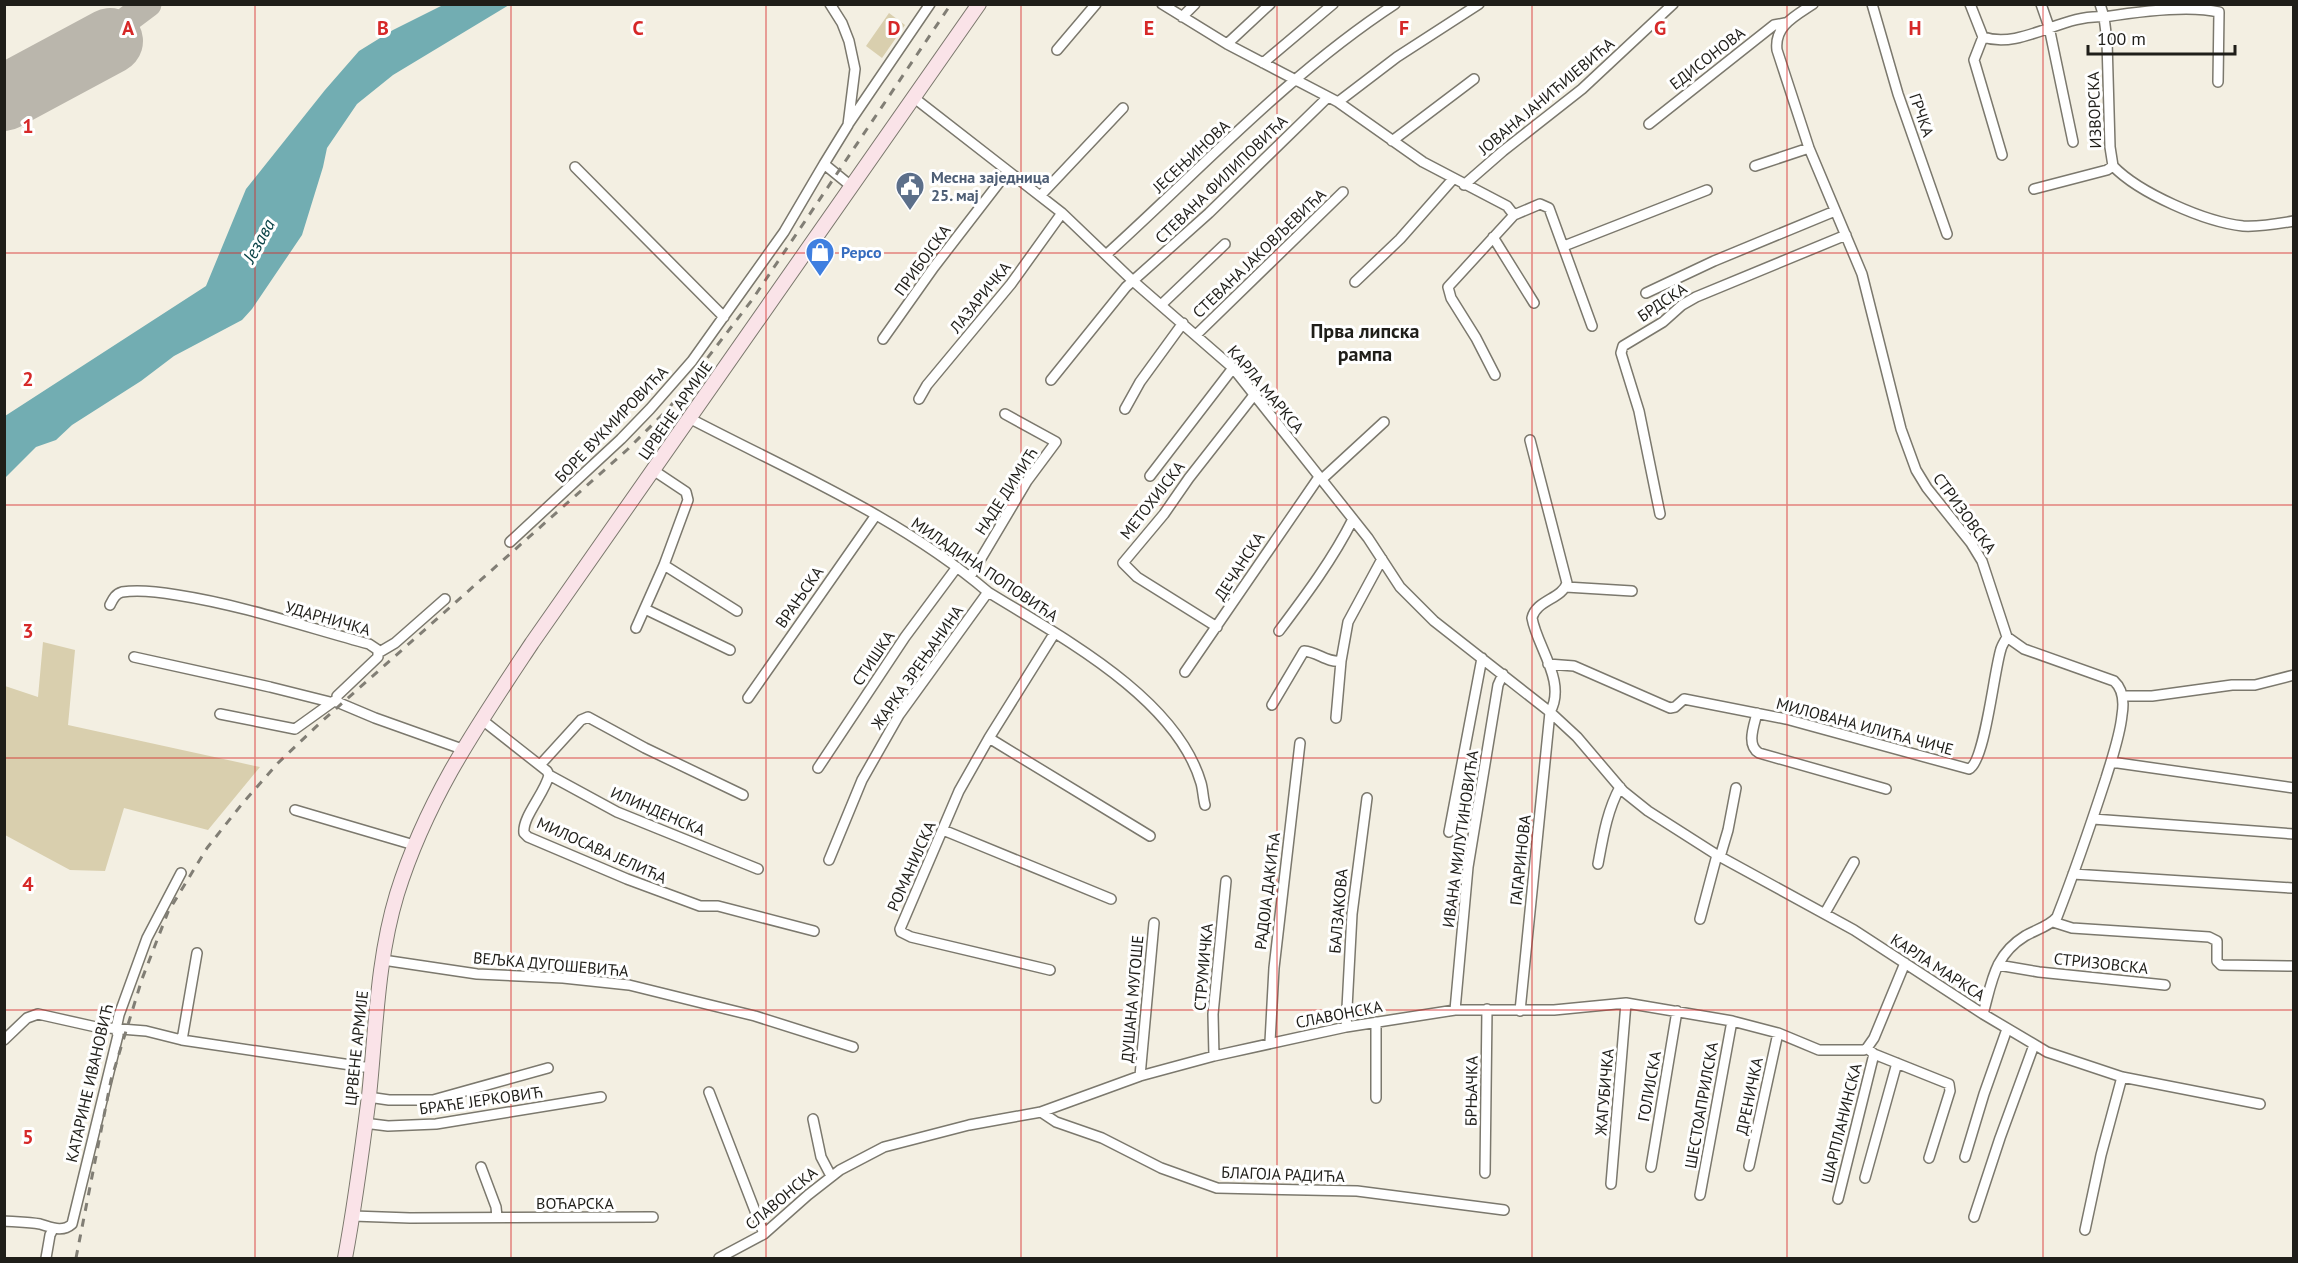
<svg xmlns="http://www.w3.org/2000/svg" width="2298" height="1263" viewBox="0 0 2298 1263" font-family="'PT Sans',sans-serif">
  <rect width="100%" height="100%" fill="#f3efe2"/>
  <!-- green -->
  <path fill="#d9cfae" d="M889,13L905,25L882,58L866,46Z
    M43,642L75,650L68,725L260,767L208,830L124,808L105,871L70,870L5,835V686L38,697Z"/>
  <!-- water -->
  <path fill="#72adb2" d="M443,5H509L393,75L357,104L327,148L323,167L302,235L252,309L242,320L174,356L141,381L72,425L56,440L36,447L5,478V416L206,286L246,189L325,90L359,51L393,30Z"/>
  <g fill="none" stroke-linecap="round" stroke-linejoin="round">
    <!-- taxiway -->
    <path stroke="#bab6ac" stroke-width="27" d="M110,41L128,19L148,4"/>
    <!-- runway -->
    <path stroke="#bab6ac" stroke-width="66" d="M4,98L110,41"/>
    <!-- minor casing -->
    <g stroke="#7b786d" stroke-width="12">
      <path id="minor" d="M830,4L842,23L849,41L855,69L848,125L824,164L851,186
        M1162,4L1227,44L1338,102L1423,162L1507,206L1514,215
        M1813,4C1795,16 1774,26 1777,50L1809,148L1862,274L1901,429L1916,470L1927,488L1971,543L1982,561L2007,637L2024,649L2114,681C2124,690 2124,703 2122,715C2120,736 2112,758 2106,778C2091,824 2075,871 2057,917C2050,926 2035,930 2025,936C1994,955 1992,982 1983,1014
        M1872,4L1898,94L1947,234
        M1970,4L1983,37C2022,50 2063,13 2104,17L2107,41L2110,147L2113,166C2139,193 2205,222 2243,226C2260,227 2277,224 2294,221
        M2041,4L2049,27L2073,142
        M2100,4L2104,17C2135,12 2189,5 2219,12L2218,82
        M1182,17L1195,4
        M1983,37L1974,60L2002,155
        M1227,44L1270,4
        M1057,50L1096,4
        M1263,63L1333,4
        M913,97L1062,213L1133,281L1233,368L1368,538L1400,587L1434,621L1550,712L1577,737L1623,791L1648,811L1717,855L1854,930L1983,1014L2047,1052L2122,1077L2260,1104
        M1338,102L1397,57L1479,4
        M849,123L930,4
        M1649,124L1774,25L1785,23
        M1392,141L1474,79
        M1755,166L1809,148
        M575,167L724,317
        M1464,185L1503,151L1582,89L1673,4
        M2034,189L2107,170L2113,166
        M1040,196L1123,108
        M1493,237L1534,303
        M1564,246L1707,190
        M1107,254C1201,169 1288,74 1395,4
        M1355,282L1400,239L1453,179
        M1646,293L1714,261L1835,211
        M1161,305L1225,244
        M1196,335L1343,192
        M883,339L934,267L1008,171
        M1495,375L1476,338L1451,298L1448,287L1514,215L1540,204L1549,208L1592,326
        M1051,380L1126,287L1209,213L1328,97
        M919,399L927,385L1011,284L1062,213
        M1125,409L1140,382L1183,323
        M689,418C790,471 900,517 988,592C1059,636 1176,697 1201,783C1203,790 1203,798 1205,805
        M1150,476L1233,368
        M1321,480L1384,422
        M1660,514L1639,411L1621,353L1623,346L1663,322L1682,305L1696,297L1846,235
        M510,542L621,439L650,409L692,361L784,232L824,164
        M664,565L737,611
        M970,577L1027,481L1056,442L1005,414
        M1566,587L1632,591
        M110,605C113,599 115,594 122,592C140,589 160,592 177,595C242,605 306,627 369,644L378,650V657L337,696V702L375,718L462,749
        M645,609L730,650
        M1217,627L1137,577L1123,563L1164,514L1189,478L1254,395
        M636,628L664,565L688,500L686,492L653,470
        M1279,631C1306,595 1333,559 1353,519
        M378,653L395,643L445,599
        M134,657L270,687L330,702
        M1548,664L1574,666L1670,708L1675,707L1684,699L1786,719L1969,769C1985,762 1994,670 2001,649C2002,645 2005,641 2007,637
        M1185,672L1319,477
        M2123,696H2152L2232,685H2255L2294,675
        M748,698L876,515
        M1272,705L1304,651C1318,652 1327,663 1341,661
        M1757,713C1754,726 1746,745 1759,753L1886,789
        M220,714L295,729L334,701
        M1336,718L1341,661L1348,622L1382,559
        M481,719L547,771L549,775C545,793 522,817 524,833L528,837L627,879L700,906H718L814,931
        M989,738L1150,836
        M2111,762L2294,788
        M540,765L581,720L588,717L645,748L743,795
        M818,768L905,637L957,567
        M549,775L617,812L758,869
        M295,810L414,845
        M2093,819L2294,834
        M943,830L1111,899
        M1449,832L1482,658
        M1720,857L1728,830L1736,788
        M829,860L862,780L899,715L988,592
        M1598,864C1603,837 1607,811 1620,787
        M2073,874L2292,888
        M1825,913L1854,862
        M1700,919L1717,855
        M2053,922L2072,928L2209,937L2217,941V961L2221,965L2294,966
        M383,960L477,974L563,978L629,985L755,1016L853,1047
        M1998,965L2039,972L2165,985
        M1050,970L911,937L901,932L900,929L959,791L989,738L1054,634
        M1455,1010L1468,867L1498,685L1503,674
        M1520,1011L1550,712C1567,682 1537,647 1532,618C1536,600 1562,599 1567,583L1530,440
        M1376,1022V1098
        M1346,1027L1352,914L1367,798
        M4,1040L27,1018L38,1014L96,1027L146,1031L182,1040L371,1068
        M182,1040L197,953
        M1270,1042L1274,968L1300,743
        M1867,1048L1874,1054L1949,1084L1950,1091L1929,1158
        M1214,1056L1213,1014L1226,881
        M1140,1076L1154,923
        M709,1092L764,1234
        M368,1097L389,1100H433L548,1068
        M1041,1112L1056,1122L1102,1138L1161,1168L1217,1188L1357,1191L1504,1210
        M813,1119L821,1157L831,1176
        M364,1123L388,1126L436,1124L601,1097
        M1965,1157L1984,1094L2007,1029
        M1749,1166L1778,1033
        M481,1167L496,1207L497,1217
        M1651,1167L1677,1011
        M1485,1173L1487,1009
        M1865,1178L1897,1063
        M1611,1184L1626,1003
        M1700,1195L1732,1021
        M1838,1199L1874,1054
        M353,1216L410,1218L653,1217
        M1974,1217L2000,1138L2034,1045
        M4,1221C16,1222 28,1222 40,1224C51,1227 62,1233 72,1224L118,1035L116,1029L119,1015L147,938L181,873
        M2085,1230L2101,1155L2122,1077
        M46,1258L50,1235L53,1229
        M719,1258L764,1234L808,1195L840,1170L884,1147L969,1125L1041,1112L1140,1076L1214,1056L1346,1027L1455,1010H1554L1626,1003L1732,1021L1778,1033L1819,1050H1864L1867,1048L1874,1038L1905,963"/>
    </g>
    <!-- secondary casing -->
    <g stroke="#7b786d" stroke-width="16">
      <path id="secondary" d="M345,1258C355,1205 362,1151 369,1096C376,1029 377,960 397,894C427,798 477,726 532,643L979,4"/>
    </g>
    <!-- minor -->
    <use href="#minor" stroke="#fff" stroke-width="9"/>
    <!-- secondary -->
    <use href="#secondary" stroke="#fae3e8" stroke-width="14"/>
    <!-- rail -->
    <path stroke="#817e75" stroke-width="3" stroke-dasharray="8 8" stroke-linecap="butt" d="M76,1258L111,1080L142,979L168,912L207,848L242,804L278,763L321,722L628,449L669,408L752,300L951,4"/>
  </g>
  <!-- grid -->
  <path fill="none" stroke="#d62828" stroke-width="1.5" stroke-opacity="0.55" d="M255,4V1258M511,4V1258M766,4V1258M1021,4V1258M1277,4V1258M1532,4V1258M1787,4V1258M2043,4V1258M4,253H2294M4,505H2294M4,758H2294M4,1010H2294"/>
  <!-- icons -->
  <defs>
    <g id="civic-pin" transform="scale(1.5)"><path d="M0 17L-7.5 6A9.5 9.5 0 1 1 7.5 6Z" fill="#5c6f8a" stroke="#fff"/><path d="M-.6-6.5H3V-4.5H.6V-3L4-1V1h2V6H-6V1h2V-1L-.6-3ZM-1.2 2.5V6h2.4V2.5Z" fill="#fff"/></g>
    <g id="shop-pin" transform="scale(1.5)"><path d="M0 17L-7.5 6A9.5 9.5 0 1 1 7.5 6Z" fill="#3f7fe0" stroke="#fff"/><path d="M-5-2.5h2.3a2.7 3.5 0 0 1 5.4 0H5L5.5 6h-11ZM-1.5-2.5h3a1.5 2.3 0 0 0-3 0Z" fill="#fff"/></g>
  </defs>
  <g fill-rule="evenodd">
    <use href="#civic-pin" x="910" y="186"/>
    <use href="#shop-pin" x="820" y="252"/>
  </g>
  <g text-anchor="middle" stroke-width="6" stroke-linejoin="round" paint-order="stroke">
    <!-- street labels -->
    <g font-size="16" fill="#1f1e19" stroke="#fff">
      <text transform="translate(1707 58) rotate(-38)" y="6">ЕДИСОНОВА</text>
      <text transform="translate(1546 96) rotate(-40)" y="6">ЈОВАНА ЈАНИЋИЈЕВИЋА</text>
      <text transform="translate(2094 110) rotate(-92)" y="6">ИЗВОРСКА</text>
      <text transform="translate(1922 115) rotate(71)" y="6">ГРЧКА</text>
      <text transform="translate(1191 156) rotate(-43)" y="6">ЈЕСЕЊИНОВА</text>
      <text transform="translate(1221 179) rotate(-44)" y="6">СТЕВАНА ФИЛИПОВИЋА</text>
      <text transform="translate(1259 253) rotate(-44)" y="6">СТЕВАНА ЈАКОВЉЕВИЋА</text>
      <text transform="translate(922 260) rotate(-54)" y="6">ПРИБОЈСКА</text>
      <text transform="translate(980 297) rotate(-51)" y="6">ЛАЗАРИЧКА</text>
      <text transform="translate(1662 302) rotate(-34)" y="6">БРДСКА</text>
      <text transform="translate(1266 389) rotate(50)" y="6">КАРЛА МАРКСА</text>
      <text transform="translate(675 410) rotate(-55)" y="6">ЦРВЕНЕ АРМИЈЕ</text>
      <text transform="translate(611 424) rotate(-46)" y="6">БОРЕ ВУКМИРОВИЋА</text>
      <text transform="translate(1006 491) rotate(-57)" y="6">НАДЕ ДИМИЋ</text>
      <text transform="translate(1152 500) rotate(-52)" y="6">МЕТОХИЈСКА</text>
      <text transform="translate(1965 513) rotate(54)" y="6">СТРИЗОВСКА</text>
      <text transform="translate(1239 566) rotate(-57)" y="6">ДЕЧАНСКА</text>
      <text transform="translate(985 569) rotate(34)" y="6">МИЛАДИНА ПОПОВИЋА</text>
      <text transform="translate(799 597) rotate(-55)" y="6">ВРАЊСКА</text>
      <text transform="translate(328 618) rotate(16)" y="6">УДАРНИЧКА</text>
      <text transform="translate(873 658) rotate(-56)" y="6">СТИШКА</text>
      <text transform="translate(917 667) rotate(-55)" y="6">ЖАРКА ЗРЕЊАНИНА</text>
      <text transform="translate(1865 726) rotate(15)" y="6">МИЛОВАНА ИЛИЋА ЧИЧЕ</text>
      <text transform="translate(658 811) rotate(23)" y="6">ИЛИНДЕНСКА</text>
      <text transform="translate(1460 839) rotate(-82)" y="6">ИВАНА МИЛУТИНОВИЋА</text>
      <text transform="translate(602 850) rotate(24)" y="6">МИЛОСАВА ЈЕЛИЋА</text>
      <text transform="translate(1520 860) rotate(-84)" y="6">ГАГАРИНОВА</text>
      <text transform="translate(911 866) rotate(-66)" y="6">РОМАНИЈСКА</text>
      <text transform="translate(1267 891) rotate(-83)" y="6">РАДОЈА ДАКИЋА</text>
      <text transform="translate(1338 911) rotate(-85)" y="6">БАЛЗАКОВА</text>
      <text transform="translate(2101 963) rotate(6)" y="6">СТРИЗОВСКА</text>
      <text transform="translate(551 964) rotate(5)" y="6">ВЕЉКА ДУГОШЕВИЋА</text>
      <text transform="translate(1203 967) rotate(-85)" y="6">СТРУМИЧКА</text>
      <text transform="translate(1938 967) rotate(33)" y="6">КАРЛА МАРКСА</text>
      <text transform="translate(1132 999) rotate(-85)" y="6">ДУШАНА МУГОШЕ</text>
      <text transform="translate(1339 1014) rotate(-11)" y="6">СЛАВОНСКА</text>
      <text transform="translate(356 1048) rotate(-84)" y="6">ЦРВЕНЕ АРМИЈЕ</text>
      <text transform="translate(89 1083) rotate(-77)" y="6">КАТАРИНЕ ИВАНОВИЋ</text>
      <text transform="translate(1649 1086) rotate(-80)" y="6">ГОЛИЈСКА</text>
      <text transform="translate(1471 1091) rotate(-89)" y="6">БРЊАЧКА</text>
      <text transform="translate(1604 1092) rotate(-85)" y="6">ЖАГУБИЧКА</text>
      <text transform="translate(1749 1096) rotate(-78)" y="6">ДРЕНИЧКА</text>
      <text transform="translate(481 1100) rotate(-8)" y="6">БРАЋЕ ЈЕРКОВИЋ</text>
      <text transform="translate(1701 1105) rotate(-80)" y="6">ШЕСТОАПРИЛСКА</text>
      <text transform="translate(1841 1123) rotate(-76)" y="6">ШАРПЛАНИНСКА</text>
      <text transform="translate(1283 1174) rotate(2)" y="6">БЛАГОЈА РАДИЋА</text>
      <text transform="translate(781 1198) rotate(-40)" y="6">СЛАВОНСКА</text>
      <text x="575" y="1209">ВОЋАРСКА</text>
    </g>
    <!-- service labels -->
    <g font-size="16" font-weight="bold" fill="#4e5e75" stroke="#fff" text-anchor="start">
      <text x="931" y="183">Месна заједница<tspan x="931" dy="18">25. мај</tspan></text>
    </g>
    <!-- shop labels -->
    <g font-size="16" font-weight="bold" fill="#366cbe" stroke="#fff" text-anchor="start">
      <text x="841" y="258">Pepco</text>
    </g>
    <!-- water labels -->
    <g font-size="18" font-style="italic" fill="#0b4448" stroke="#fff">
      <text transform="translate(259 241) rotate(-61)" y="6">Језава</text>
    </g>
    <!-- quarter labels -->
    <g font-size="20" font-weight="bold" fill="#1f1e19" stroke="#fff">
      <text x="1365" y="338">Прва липска<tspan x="1365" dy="23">рампа</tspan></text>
    </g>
  </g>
  <g font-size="20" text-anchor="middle" font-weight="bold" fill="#d62828" stroke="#fff" stroke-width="6" stroke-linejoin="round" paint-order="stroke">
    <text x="128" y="35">A</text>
    <text x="383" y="35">B</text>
    <text x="638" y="35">C</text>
    <text x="894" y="35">D</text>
    <text x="1149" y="35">E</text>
    <text x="1404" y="35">F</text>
    <text x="1660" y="35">G</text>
    <text x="1915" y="35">H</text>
    <text x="28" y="133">1</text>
    <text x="28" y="386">2</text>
    <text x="28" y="638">3</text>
    <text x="28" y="891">4</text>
    <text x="28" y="1144">5</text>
  </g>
  <!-- border -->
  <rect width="2298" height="1263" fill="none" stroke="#1f1e19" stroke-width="12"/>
  <!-- scale -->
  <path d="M2088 45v9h147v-9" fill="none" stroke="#1f1e19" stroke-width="3"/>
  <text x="2097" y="45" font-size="18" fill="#1f1e19" stroke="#ffffff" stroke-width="4.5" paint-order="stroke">100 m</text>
</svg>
